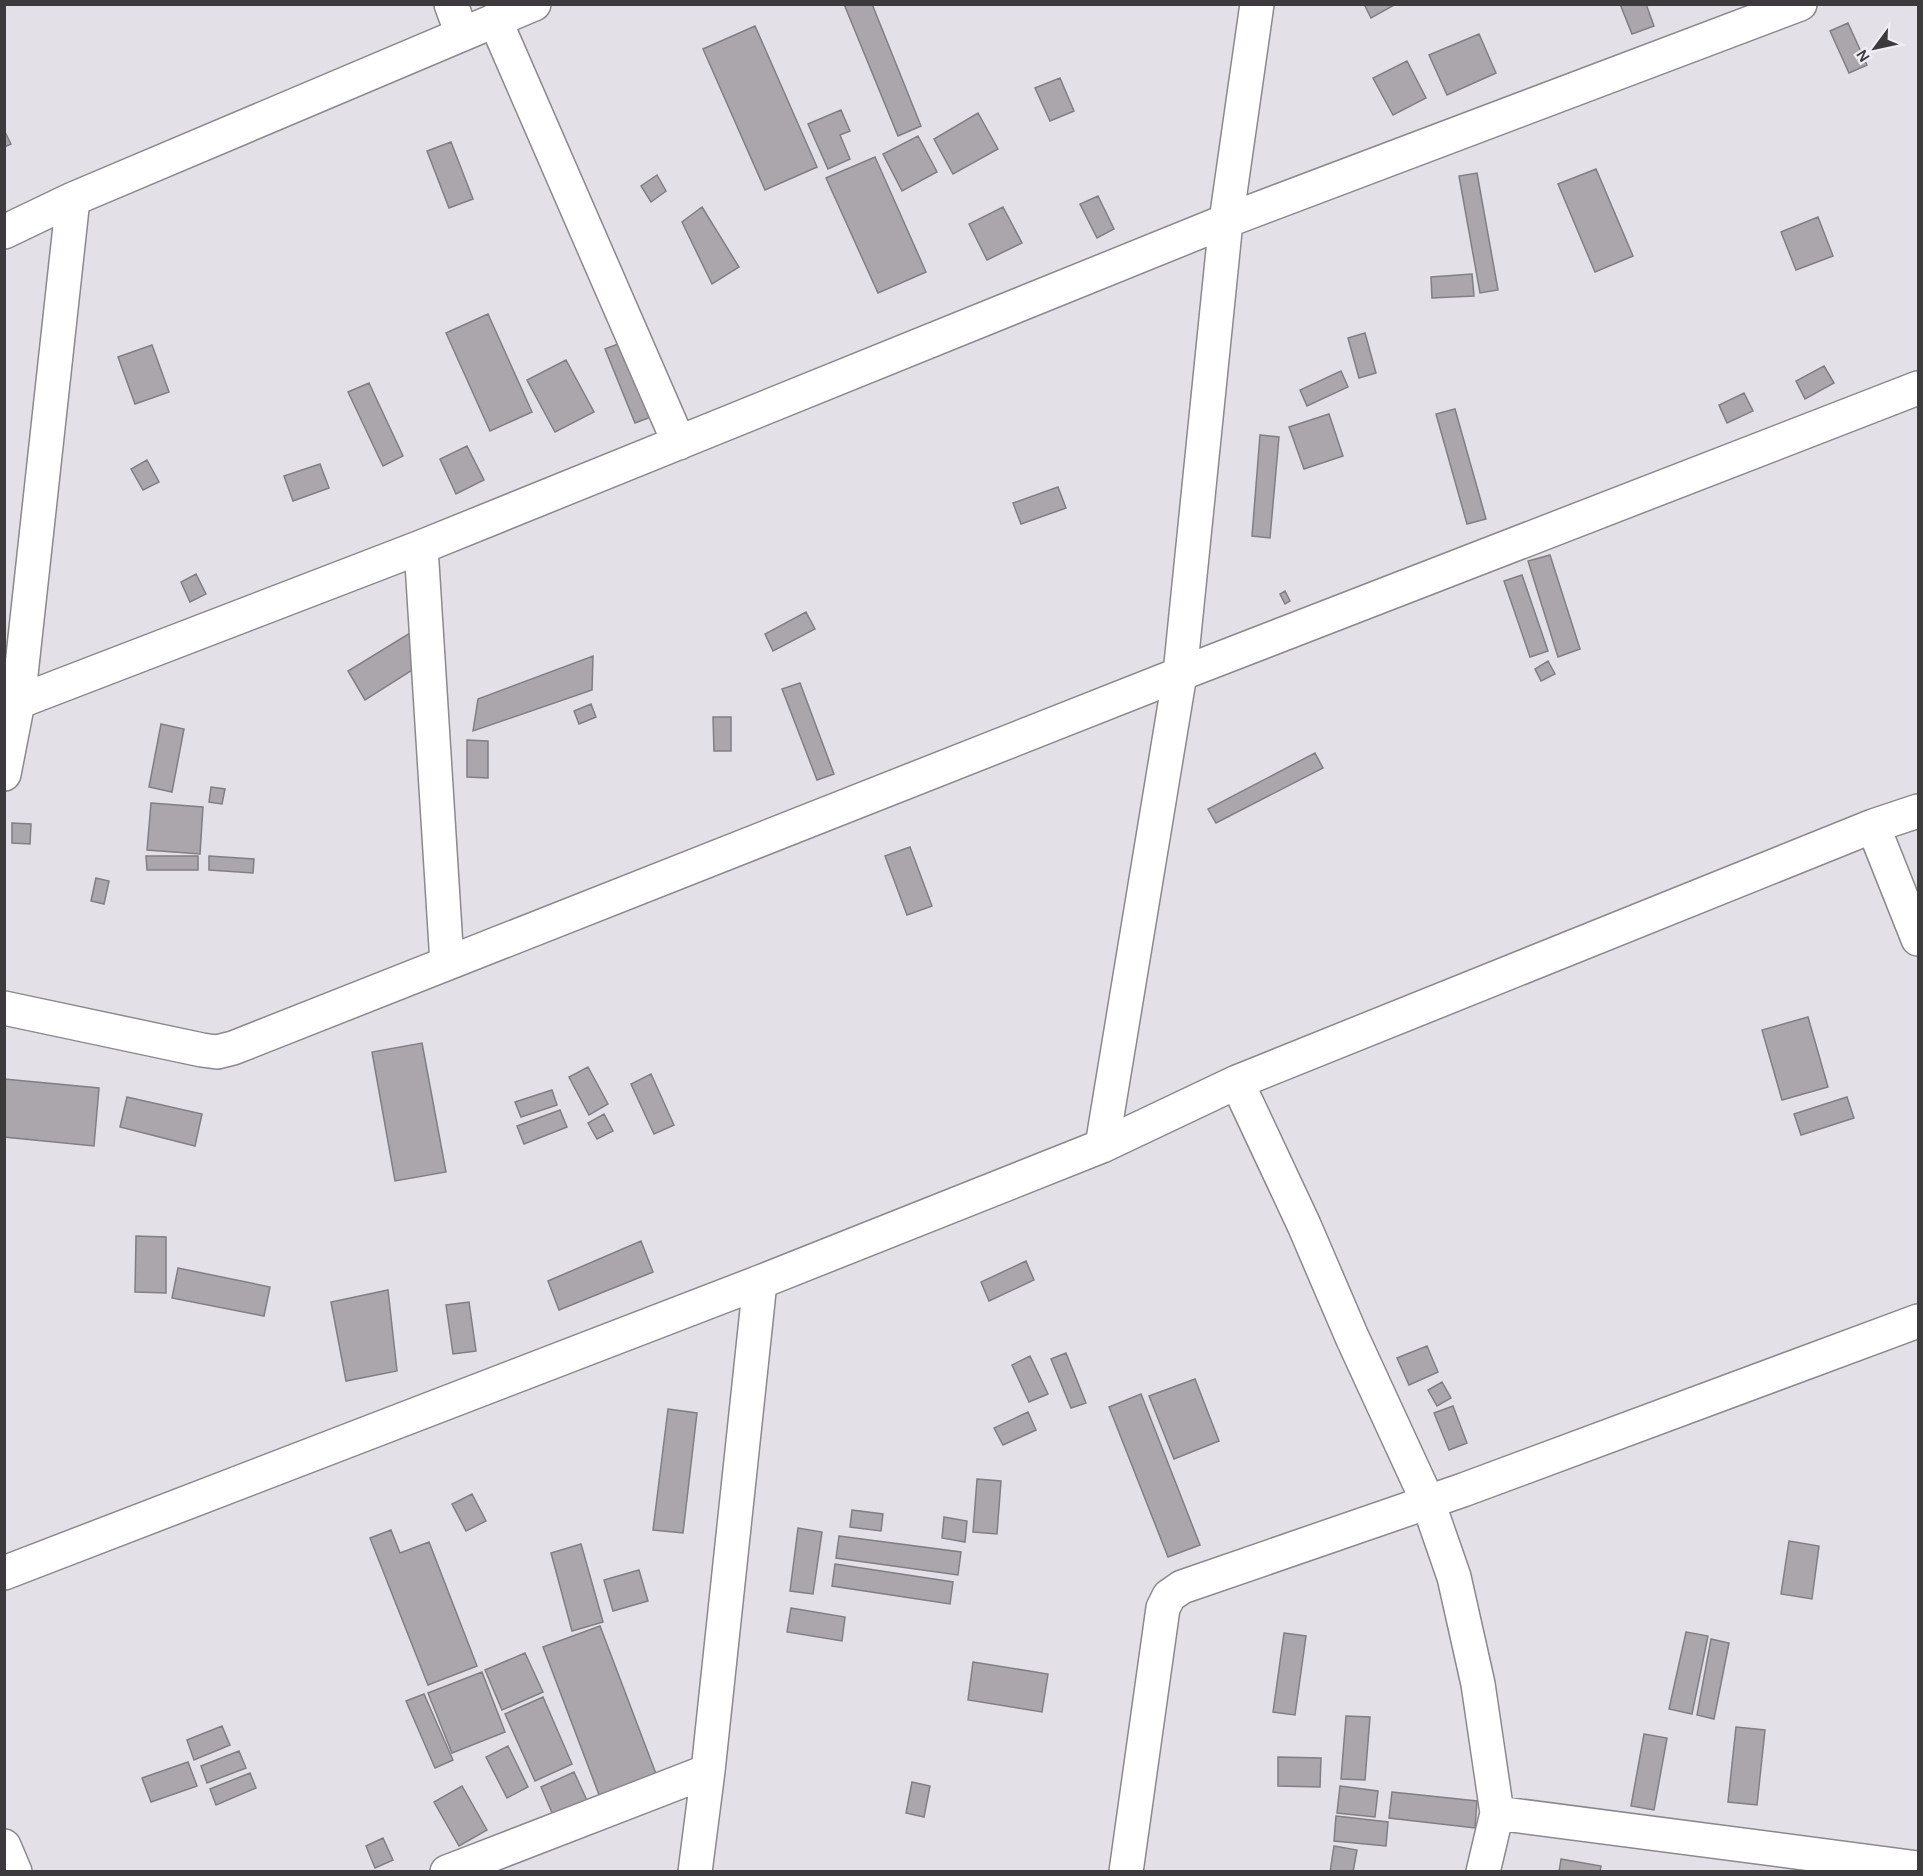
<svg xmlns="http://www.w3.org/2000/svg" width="1923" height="1876" viewBox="0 0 1923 1876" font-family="Karla,sans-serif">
  <rect width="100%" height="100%" fill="#e4e0e7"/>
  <!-- building -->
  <path fill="#aaa6ac" stroke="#817e84" stroke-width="1.5" d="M844,4H872L921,126L898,136Z
    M1364,4H1396L1371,18Z
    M1620,4H1646L1654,26L1632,34Z
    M1848,23L1867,65L1849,73L1830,31Z
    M755,26L817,167L765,190L703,49Z
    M1479,34L1496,73L1447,95L1429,55Z
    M1407,61L1426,98L1393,115L1373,78Z
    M1060,78L1074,111L1050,121L1035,88Z
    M841,110L850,131L840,135L850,159L828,169L808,124Z
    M978,113L998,149L953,174L934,139Z
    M4,130L11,144L4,147Z
    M918,136L937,172L902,191L883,154Z
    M451,142L473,199L449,208L427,151Z
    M875,157L926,272L878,293L826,178Z
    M1596,169L1633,256L1595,272L1558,184Z
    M1477,173L1498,290L1480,293L1459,176Z
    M657,175L666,191L651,202L641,186Z
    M1098,196L1114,229L1097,238L1080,204Z
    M702,207L739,267L712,284L682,222Z
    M1003,207L1022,243L987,260L969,224Z
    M1818,217L1833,256L1796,270L1781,232Z
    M1472,274L1474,296L1432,298L1431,277Z
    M488,314L532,412L490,431L446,333Z
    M1365,333L1376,373L1359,378L1348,338Z
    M626,341L656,415L635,423L605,349Z
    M152,345L169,392L135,404L118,357Z
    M566,360L594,412L555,432L527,380Z
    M1824,366L1834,383L1805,399L1796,381Z
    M1341,371L1348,387L1307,406L1300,390Z
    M369,383L403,456L383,466L348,392Z
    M1744,393L1753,411L1727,423L1719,405Z
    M1455,409L1486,519L1467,524L1436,414Z
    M1329,414L1343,456L1304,469L1289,427Z
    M1260,435L1279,437L1270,538L1252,536Z
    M467,446L484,480L456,494L440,459Z
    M147,460L159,482L143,490L131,469Z
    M320,464L329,488L293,501L284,476Z
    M1058,487L1066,508L1021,524L1013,503Z
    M1550,555L1580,649L1558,657L1528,561Z
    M196,574L206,594L190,602L181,582Z
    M1522,575L1548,651L1530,657L1504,581Z
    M1285,591L1290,601L1285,604L1280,594Z
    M806,612L815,629L773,651L765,634Z
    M410,633L425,662L365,700L348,671Z
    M593,656L592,690L473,731L478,699Z
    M1548,661L1555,674L1541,681L1535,669Z
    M800,683L834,774L817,780L782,689Z
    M591,704L596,717L579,724L574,711Z
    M713,717H731V751H714Z
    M161,724L184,729L172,792L149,787Z
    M467,740L488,741V778L467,777Z
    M1315,753L1323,768L1216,823L1208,809Z
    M211,787L225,789L222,804L209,802Z
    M151,803L203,807L200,854L147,850Z
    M12,823L31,824L30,844L12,843Z
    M910,847L932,906L907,915L885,856Z
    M146,856H198V870H147Z
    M209,856L254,859L253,873L209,870Z
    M96,878L109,881L104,904L91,901Z
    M1808,1017L1828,1087L1782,1100L1762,1030Z
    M422,1043L446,1172L395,1181L372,1052Z
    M588,1067L608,1104L589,1115L569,1077Z
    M651,1074L674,1125L654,1134L631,1084Z
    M4,1079L99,1088L94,1146L4,1137Z
    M552,1090L557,1105L521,1117L515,1102Z
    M127,1097L202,1114L195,1146L120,1127Z
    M1847,1097L1854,1118L1801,1135L1794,1114Z
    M560,1110L567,1127L524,1144L517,1126Z
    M604,1114L613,1131L597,1139L588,1123Z
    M136,1236L166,1237V1293L135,1292Z
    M641,1241L653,1272L559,1310L548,1281Z
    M1026,1261L1034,1280L989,1301L981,1282Z
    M178,1268L270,1287L264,1316L172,1298Z
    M388,1290L397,1371L346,1381L331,1302Z
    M469,1302L476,1351L453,1354L446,1305Z
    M1427,1346L1438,1372L1409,1385L1397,1358Z
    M1066,1353L1086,1403L1071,1408L1051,1359Z
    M1030,1356L1048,1394L1029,1402L1012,1365Z
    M1195,1379L1219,1441L1174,1459L1149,1396Z
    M1442,1382L1451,1398L1437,1406L1428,1390Z
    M1141,1394L1200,1545L1168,1557L1109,1407Z
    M1453,1406L1467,1443L1449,1450L1434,1413Z
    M668,1409L697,1413L683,1533L653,1530Z
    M1028,1412L1036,1430L1003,1445L994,1428Z
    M977,1479L1001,1481L997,1534L973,1532Z
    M472,1494L486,1521L466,1531L452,1504Z
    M852,1510L883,1514L881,1531L850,1527Z
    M944,1517L967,1521L965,1542L942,1538Z
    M798,1528L822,1532L813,1594L790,1591Z
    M391,1530L400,1553L429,1542L477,1666L428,1685L370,1538Z
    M839,1536L961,1552L958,1575L836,1558Z
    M1789,1541L1819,1546L1812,1599L1781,1594Z
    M581,1544L603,1622L572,1631L551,1553Z
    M835,1564L953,1582L950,1604L832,1586Z
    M639,1570L648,1601L613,1611L604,1580Z
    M791,1608L845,1617L842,1641L787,1632Z
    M600,1626L658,1779L601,1800L543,1647Z
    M1686,1632L1708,1636L1692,1714L1669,1709Z
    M1284,1633L1306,1636L1295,1715L1273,1712Z
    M1711,1639L1729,1643L1714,1719L1697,1715Z
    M525,1653L543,1692L502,1710L485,1670Z
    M973,1662L1048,1674L1042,1712L968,1700Z
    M482,1672L505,1732L452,1753L428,1693Z
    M424,1694L453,1760L435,1768L406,1701Z
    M543,1697L572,1764L535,1781L505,1714Z
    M1346,1716L1370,1717L1365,1780L1341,1779Z
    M222,1726L230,1745L194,1760L187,1740Z
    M1736,1727L1765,1730L1757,1805L1728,1802Z
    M1644,1734L1667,1738L1654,1810L1631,1806Z
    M508,1746L528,1787L507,1798L486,1757Z
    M239,1751L246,1768L207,1783L201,1766Z
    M1278,1757L1321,1758L1320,1787L1278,1786Z
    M188,1762L197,1786L151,1802L142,1778Z
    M574,1772L590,1807L556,1822L541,1787Z
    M250,1773L256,1788L216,1805L210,1789Z
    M912,1782L930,1786L924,1817L906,1813Z
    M462,1786L487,1830L459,1846L434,1802Z
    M1340,1786L1378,1791L1375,1817L1337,1813Z
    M1392,1792L1477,1801L1475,1828L1389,1818Z
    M1336,1816L1388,1822L1386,1846L1334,1841Z
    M383,1838L393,1860L375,1868L366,1846Z
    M1334,1846L1357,1850L1353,1872H1330Z
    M1561,1859L1601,1866L1600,1872H1559Z"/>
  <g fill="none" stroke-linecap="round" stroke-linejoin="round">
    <!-- minor casing -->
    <g stroke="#8b888e" stroke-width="36">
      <path id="minor" d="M451,4L462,34
        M495,20L679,443
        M4,232L73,199L534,4
        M421,547L447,963
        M18,702L421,547L1226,221L1800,4
        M4,774L18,702L73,199
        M1873,826L1918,939
        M4,1008L202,1050L217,1052L233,1048L1180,674L1918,388
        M1237,1082L1304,1225L1352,1337L1428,1502L1454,1577L1478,1684L1497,1813L1483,1872
        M1102,1146L1180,674L1226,221L1257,4
        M4,1573L760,1282L1102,1146L1237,1082L1873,826L1918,811
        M1497,1813L1918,1868
        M4,1846L15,1872
        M447,1872L708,1771
        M695,1872L708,1771L760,1282
        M1126,1872L1163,1608L1169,1596L1182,1587L1463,1490L1918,1321"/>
    </g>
    <!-- minor -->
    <use href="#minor" stroke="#fff" stroke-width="33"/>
  </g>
  <!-- border -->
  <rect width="1923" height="1876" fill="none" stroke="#3c3a3d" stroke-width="12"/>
  <!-- north arrow -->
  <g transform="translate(1875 48) rotate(237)" stroke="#f1edf4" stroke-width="4.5" paint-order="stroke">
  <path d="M0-4.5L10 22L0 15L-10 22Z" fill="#3c3a3d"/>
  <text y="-9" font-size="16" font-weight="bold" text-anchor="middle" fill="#3c3a3d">N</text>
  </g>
</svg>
